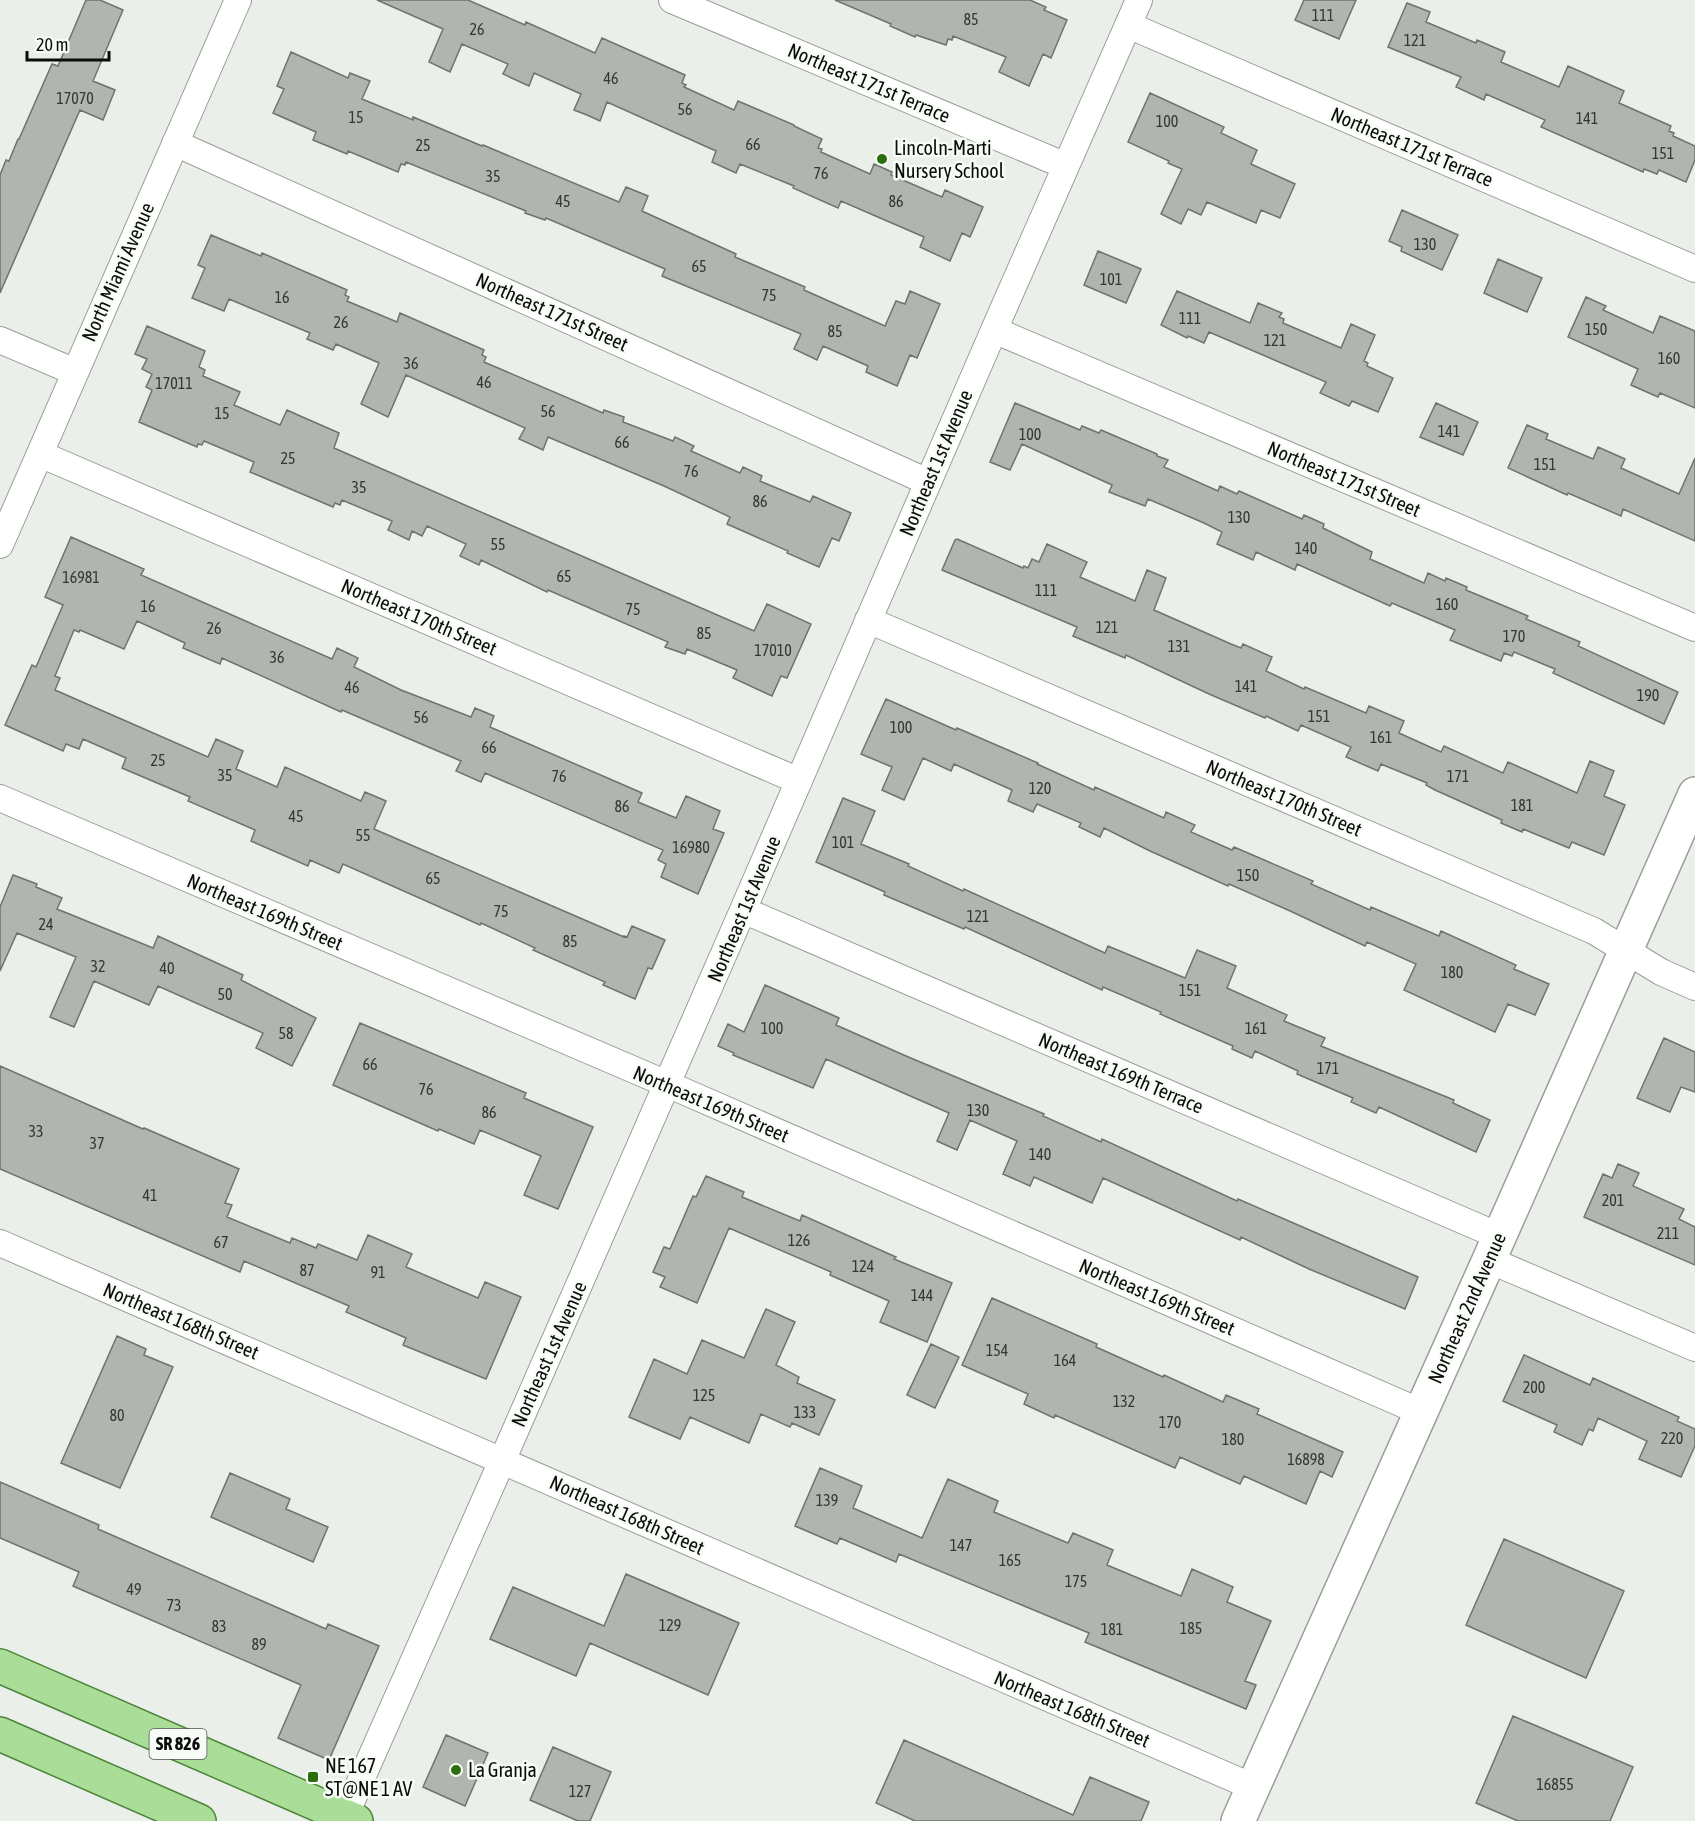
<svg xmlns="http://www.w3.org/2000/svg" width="1695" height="1821" viewBox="0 0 1695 1821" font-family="'Asap Condensed',sans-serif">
  <rect width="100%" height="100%" fill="#eaefe9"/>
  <!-- building -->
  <path fill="#b1b5af" stroke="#6e736d" stroke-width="1.5" d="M86,0H100L123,10L93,81L115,90L103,120L80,110L0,293V175L6,160L9,161L18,139H19L52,64L58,66Z
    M377,0H468L525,25L526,22L595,53L602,38L685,75L682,83L686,85L684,87L734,110L738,101L794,125V126L822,139L818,148L822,149L821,152L870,174L874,164L892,172L891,175L942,197L945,190L983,207L970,237L962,233L950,261L920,247L924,237L841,201L838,208L793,188L794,186L740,164L736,173L712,162L716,151L607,102L600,121L587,115L574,110L581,94L534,73L529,86L503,74L508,64L462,44L450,72L429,62L443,29Z
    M835,0H1030L1046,7L1044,10L1067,20L1051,58L1043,54L1029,86L999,72L1006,57L953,36L952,40L948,39L946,45L916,35L915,37L890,26L891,24Z
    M1304,0H1356L1339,39L1295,20Z
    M1407,3L1430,12L1426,22L1476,43L1477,40L1505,52L1501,62L1559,87L1568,66L1624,91L1619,103L1671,126L1669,131L1674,133L1673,136L1695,146V160L1686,182L1659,170L1657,174L1644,169L1643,172L1541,127L1545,120L1486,94L1484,100L1456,87L1461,77L1388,47Z
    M291,52L348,78L350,73L370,81L362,99L413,120V117L482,146L483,145L619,202L626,187L648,196L642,211L736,254L735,257L805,287L804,290L885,326L896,301L905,304L910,291L940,304L917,358L910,355L897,386L866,372L868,366L823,346L817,360L794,349L801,334L662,276L665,269L546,218L545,220L525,213L526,211L406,162L405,165L401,164L398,172L348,151L347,154L313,140L316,132L273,113L284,89L277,86Z
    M1150,93L1224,127L1221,133L1257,150L1251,164L1295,184L1280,218L1261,210L1256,223L1207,202L1201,215L1188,209L1181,224L1161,214L1182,169L1168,163L1169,161L1128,142Z
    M1402,210L1458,235L1442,270L1401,251L1402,247L1389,241Z
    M211,235L261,256L262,253L347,290L345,295L349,297L347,301L397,322L400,313L484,350L482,355L486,357L484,362L603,413L604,410L624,417L623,422L673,441L675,437L694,446L691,451L740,473L743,467L762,476L760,481L810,502L813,496L851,513L839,541L832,538L819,567L787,553L788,551L727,524L730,517L664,486L548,437L543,450L519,439L525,428L406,375L388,417L361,404L379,363L336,344L333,350L307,339L310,333L229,299L224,311L192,298L205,268L198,265Z
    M1098,251L1141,269L1126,303L1084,285Z
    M1498,259L1542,278L1527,312L1484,293Z
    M1177,291L1250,323L1258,303L1282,313L1279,317L1284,319L1283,323L1341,348L1351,324L1375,335L1364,361L1368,363L1367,366L1393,378L1378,412L1352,401L1349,406L1320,393L1326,382L1209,332L1204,343L1188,336L1187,338L1161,325Z
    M1586,297L1606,306L1603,310L1653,333L1660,316L1695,331V408L1660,393L1658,397L1631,385L1638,369L1568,337Z
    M147,326L205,351L199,367L205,370L203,376L240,392L234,405L280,425L287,410L298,415L339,433L334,448L754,631L767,604L811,624L787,678L781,676L772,696L733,678L737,670L687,649L685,654L665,647L668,642L548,590L547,592L481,560L479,565L460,556L466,544L427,526L422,536L412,531L409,540L388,530L392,521L342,500L340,505L335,503L333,507L250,472L254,462L204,441L202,445L198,444L197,447L139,422L152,390L146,387L152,374L142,369L147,359L135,354Z
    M1015,403L1080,430L1082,426L1099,433L1101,430L1157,454V456L1168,460L1164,467L1218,491L1220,486L1237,494L1239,491L1302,519L1304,515L1324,524L1323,528L1372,552L1370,559L1424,583L1428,573L1445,581L1446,578L1467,587L1466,590L1528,616L1526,619L1580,642L1578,646L1678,692L1664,724L1553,673L1555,669L1514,652L1512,656L1504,653L1501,661L1450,640L1455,630L1392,603L1390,606L1297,564L1295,570L1256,552L1253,560L1217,544L1222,532L1204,523L1148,499L1145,506L1109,492L1112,485L1022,444L1010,470L990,462Z
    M1436,403L1478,422L1463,455L1420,437Z
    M1527,425L1548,434L1546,439L1593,459L1598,447L1625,459L1621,468L1679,494L1695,458V541L1623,509L1621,516L1568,493L1567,495L1508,468Z
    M71,537L144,569L141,575L332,659L337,648L358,658L354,667L401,690L471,717L475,708L494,716L490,727L642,793L638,802L676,818L686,796L720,811L713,829L724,833L698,894L661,877L666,864L658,860L663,850L485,773L481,782L456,771L461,761L342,710L341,712L222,658L220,664L183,648L185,643L137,621L124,649L80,630L79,632L74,630L55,676L60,678L55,690L208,757L216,739L243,751L236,769L277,787L285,767L361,801L365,792L386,801L374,829L624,937V936L627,937L632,926L665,940L652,969L648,968L635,999L603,985L605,982L533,950L535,948L481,923L480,925L343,864L339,873L310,860L308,866L251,841L255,830L188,801L190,797L122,768L126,758L83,739L79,749L66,744L63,751L5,725L32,665L36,667L63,605L45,597Z
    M957,539L1023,568L1024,566L1028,568L1032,559L1039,562L1047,544L1087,562L1080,577L1135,601L1147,570L1166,578L1154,610L1231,644L1241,648L1243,644L1272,657L1266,671L1304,689L1305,687L1366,713L1369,706L1404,721L1399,733L1441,752L1444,746L1503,773L1508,762L1577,793L1590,761L1614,771L1604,796L1625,805L1604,855L1572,842L1569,848L1523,829L1522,832L1501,823L1502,820L1435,790L1426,785L1427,783L1381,764L1378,771L1346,757L1351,747L1301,725L1298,731L1266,716L1265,718L1209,694L1126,655L1125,658L1073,636L1077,627L942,570L955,540Z
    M886,699L956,730L957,728L1038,763L1037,764L1094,790L1095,787L1164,818L1166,812L1195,825L1191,832L1232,850L1234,847L1313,881L1311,884L1370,910L1371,907L1439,936L1441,931L1516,965L1514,969L1549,984L1535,1015L1508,1004L1495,1032L1404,990L1416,964L1367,942L1365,946L1288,910L1229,884L1228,886L1150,851L1104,828L1100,837L1079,827L1081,823L1037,804L1033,812L1008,801L1012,790L954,764L951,771L923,758L904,800L882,790L892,767L861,754Z
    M843,798L875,811L861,844L909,864L908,866L963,891L964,889L1105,953L1108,946L1185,978L1197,950L1236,966L1227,988L1287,1015L1284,1021L1325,1038L1321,1046L1454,1100L1453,1103L1490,1120L1476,1152L1379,1107L1376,1113L1351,1102L1353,1098L1297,1074L1298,1071L1255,1051L1252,1058L1232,1049L1233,1046L1160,1014L1161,1012L1103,987L1102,990L965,927L964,929L884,895L885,892L816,862Z
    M13,875L37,884L36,887L62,898L57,909L153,948L158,936L243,975L241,980L316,1018L292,1066L256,1048L263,1033L158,986L149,1005L94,981L74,1027L50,1017L76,957L17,933L0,971V907Z
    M765,985L839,1018L836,1025L906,1056L1044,1114L1043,1116L1101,1142L1102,1139L1237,1201L1238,1199L1418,1277L1405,1309L1309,1269L1241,1237L1240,1240L1103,1178L1092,1203L1034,1177L1030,1186L1003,1174L1017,1141L970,1120L957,1150L937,1141L949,1113L826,1059L813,1088L733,1055L734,1053L718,1046L728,1024L744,1032Z
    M360,1023L526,1093L524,1098L593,1127L558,1209L524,1195L541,1156L480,1130L474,1144L439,1129L438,1131L333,1085Z
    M1664,1038L1695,1052V1092L1681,1087L1670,1112L1637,1098Z
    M0,1066L143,1129L144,1128L239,1169L225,1203L232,1205L227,1217L290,1243L292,1238L316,1248L318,1244L357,1260L368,1235L412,1254L406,1267L478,1298L485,1282L521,1297L486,1379L403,1345L406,1338L346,1312L349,1306L244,1261L240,1272L0,1169Z
    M1618,1164L1639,1173L1633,1186L1684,1209L1679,1219L1695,1227V1265L1584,1217L1603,1174L1612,1178Z
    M706,1176L744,1192L742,1197L800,1221L802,1215L896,1257L894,1259L952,1283L927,1342L880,1322L889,1301L830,1275L831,1272L729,1228L697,1303L660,1287L665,1277L653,1272L664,1247L670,1249L693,1196L696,1197Z
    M992,1298L1097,1344L1096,1347L1163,1377L1164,1375L1223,1402L1226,1395L1259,1409L1257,1414L1343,1452L1332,1477L1320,1471L1306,1504L1244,1476L1240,1484L1180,1457L1175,1468L1055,1415L1054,1418L1024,1404L1028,1394L962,1365Z
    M766,1309L795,1322L776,1365L799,1377L797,1383L835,1400L819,1435L792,1423L790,1427L761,1414L749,1443L690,1417L680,1439L629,1417L654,1359L687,1374L702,1340L744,1358Z
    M117,1336L146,1349L144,1355L173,1367L120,1488L61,1463Z
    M931,1344L959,1357L935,1408L907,1395Z
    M1524,1355L1590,1385L1593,1378L1679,1417L1677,1421L1695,1429V1446L1681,1477L1639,1459L1647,1441L1598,1418L1593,1431L1589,1429L1582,1445L1554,1432L1557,1425L1503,1401Z
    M820,1468L862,1486L853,1508L922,1538L948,1479L998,1501L994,1512L1068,1543L1073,1533L1113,1550L1107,1565L1181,1596L1192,1569L1233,1587L1227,1602L1271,1621L1245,1681L1256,1685L1246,1709L1085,1642L1089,1633L899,1554L896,1562L840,1538L837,1544L795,1526Z
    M230,1473L290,1499L286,1509L328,1527L313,1562L211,1517Z
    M0,1482L99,1525L98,1529L326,1629L328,1624L379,1646L329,1760L278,1738L301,1685L73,1586L79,1572L0,1538Z
    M1504,1539L1624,1591L1586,1678L1466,1625Z
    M626,1574L739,1623L708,1695L590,1643L576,1676L490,1639L513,1587L604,1626Z
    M1513,1716L1633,1767L1610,1821H1518L1476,1803Z
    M446,1735L488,1753L465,1806L423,1787Z
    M904,1740L1073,1815L1090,1777L1149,1802L1141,1821H915L876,1803Z
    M553,1747L611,1772L590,1821H578L530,1800Z"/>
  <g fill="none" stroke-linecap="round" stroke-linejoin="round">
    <!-- street casing -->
    <g stroke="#9a9e98" stroke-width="28">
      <path id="street" d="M672,0L1066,166
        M1128,25L1695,269
        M175,143L928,482
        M994,330L1695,628
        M0,340L75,372
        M40,454L799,781
        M0,545L238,0
        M868,620L1594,931L1661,972L1695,987
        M0,798L667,1084L1421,1412
        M743,910L1499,1236
        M0,1243L1253,1787
        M1489,1260L1695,1348
        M345,1816L502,1461L743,910L994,330L1139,0"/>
    </g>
    <!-- secondary casing -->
    <g stroke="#9a9e98" stroke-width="36">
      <path id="secondary" d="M1238,1821L1489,1260L1695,794"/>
    </g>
    <!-- primary casing -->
    <g stroke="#4c853a" stroke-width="36">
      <path id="primary" d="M0,1666L356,1821
        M0,1734L199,1821"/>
    </g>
    <!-- street -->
    <use href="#street" stroke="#fff" stroke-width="26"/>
    <!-- secondary -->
    <use href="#secondary" stroke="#fff" stroke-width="33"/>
    <!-- primary -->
    <use href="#primary" stroke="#a9dd98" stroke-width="33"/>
  </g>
  <!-- markers -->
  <g fill="#2a6f0b" stroke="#f7fcf6" stroke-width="2">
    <circle cx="882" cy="159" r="6"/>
    <circle cx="456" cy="1770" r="6"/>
    <rect x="307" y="1771" width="12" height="12" rx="3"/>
  </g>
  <g text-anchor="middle" stroke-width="5" stroke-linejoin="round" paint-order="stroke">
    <!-- number labels -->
    <g font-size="16" fill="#353734">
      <text x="1323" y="21">111</text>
      <text x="971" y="25">85</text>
      <text x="477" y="35">26</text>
      <text x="1415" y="46">121</text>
      <text x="611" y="84">46</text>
      <text x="75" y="104">17070</text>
      <text x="685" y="115">56</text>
      <text x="356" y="123">15</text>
      <text x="1587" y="124">141</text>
      <text x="1167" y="127">100</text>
      <text x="753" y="150">66</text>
      <text x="423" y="151">25</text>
      <text x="1663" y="159">151</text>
      <text x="821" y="179">76</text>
      <text x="493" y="182">35</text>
      <text x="563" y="207">45</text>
      <text x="896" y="207">86</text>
      <text x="1425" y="250">130</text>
      <text x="699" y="272">65</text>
      <text x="1111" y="285">101</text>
      <text x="769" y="301">75</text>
      <text x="282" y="303">16</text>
      <text x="1190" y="324">111</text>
      <text x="341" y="328">26</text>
      <text x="1596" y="335">150</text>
      <text x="835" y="337">85</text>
      <text x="1275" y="346">121</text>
      <text x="1669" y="364">160</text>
      <text x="411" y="369">36</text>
      <text x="484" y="388">46</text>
      <text x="174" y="389">17011</text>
      <text x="548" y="417">56</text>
      <text x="222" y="419">15</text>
      <text x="1449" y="437">141</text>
      <text x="1030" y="440">100</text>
      <text x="622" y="448">66</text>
      <text x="288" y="464">25</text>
      <text x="1545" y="470">151</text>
      <text x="691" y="477">76</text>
      <text x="359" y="493">35</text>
      <text x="760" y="507">86</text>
      <text x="1239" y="523">130</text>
      <text x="498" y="550">55</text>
      <text x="1306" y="554">140</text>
      <text x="564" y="582">65</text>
      <text x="81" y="583">16981</text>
      <text x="1046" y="596">111</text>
      <text x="1447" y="610">160</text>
      <text x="148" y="612">16</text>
      <text x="633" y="615">75</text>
      <text x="1107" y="633">121</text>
      <text x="214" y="634">26</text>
      <text x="704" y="639">85</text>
      <text x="1514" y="642">170</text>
      <text x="1179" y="652">131</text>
      <text x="773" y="656">17010</text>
      <text x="277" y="663">36</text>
      <text x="1246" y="692">141</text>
      <text x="352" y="693">46</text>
      <text x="1648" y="701">190</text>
      <text x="1319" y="722">151</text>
      <text x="421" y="723">56</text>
      <text x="901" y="733">100</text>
      <text x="1381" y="743">161</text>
      <text x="489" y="753">66</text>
      <text x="158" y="766">25</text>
      <text x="225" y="781">35</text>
      <text x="559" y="782">76</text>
      <text x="1458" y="782">171</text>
      <text x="1040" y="794">120</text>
      <text x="1522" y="811">181</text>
      <text x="622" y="812">86</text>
      <text x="296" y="822">45</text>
      <text x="363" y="841">55</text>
      <text x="843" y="848">101</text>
      <text x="691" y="853">16980</text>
      <text x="1248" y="881">150</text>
      <text x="433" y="884">65</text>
      <text x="501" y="917">75</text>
      <text x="978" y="922">121</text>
      <text x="46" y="930">24</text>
      <text x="570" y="947">85</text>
      <text x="98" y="972">32</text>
      <text x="167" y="974">40</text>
      <text x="1452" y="978">180</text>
      <text x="1190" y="996">151</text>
      <text x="225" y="1000">50</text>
      <text x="772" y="1034">100</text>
      <text x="1256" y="1034">161</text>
      <text x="286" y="1039">58</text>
      <text x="370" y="1070">66</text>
      <text x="1328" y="1074">171</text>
      <text x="426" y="1095">76</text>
      <text x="978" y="1116">130</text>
      <text x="489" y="1118">86</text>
      <text x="36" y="1137">33</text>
      <text x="97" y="1149">37</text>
      <text x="1040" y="1160">140</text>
      <text x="150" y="1201">41</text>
      <text x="1613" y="1206">201</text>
      <text x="1668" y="1239">211</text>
      <text x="799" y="1246">126</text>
      <text x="221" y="1248">67</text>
      <text x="863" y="1272">124</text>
      <text x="307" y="1276">87</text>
      <text x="378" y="1278">91</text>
      <text x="922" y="1301">144</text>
      <text x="997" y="1356">154</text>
      <text x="1065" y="1366">164</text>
      <text x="1534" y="1393">200</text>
      <text x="704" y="1401">125</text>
      <text x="1124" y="1407">132</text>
      <text x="805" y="1418">133</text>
      <text x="117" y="1421">80</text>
      <text x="1170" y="1428">170</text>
      <text x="1672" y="1444">220</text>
      <text x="1233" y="1445">180</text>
      <text x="1306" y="1465">16898</text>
      <text x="827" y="1506">139</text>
      <text x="961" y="1551">147</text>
      <text x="1010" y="1566">165</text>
      <text x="1076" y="1587">175</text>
      <text x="134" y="1595">49</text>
      <text x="174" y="1611">73</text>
      <text x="670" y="1631">129</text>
      <text x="219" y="1632">83</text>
      <text x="1191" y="1634">185</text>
      <text x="1112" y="1635">181</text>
      <text x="259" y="1650">89</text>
      <text x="1555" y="1790">16855</text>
      <text x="580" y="1797">127</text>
    </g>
    <!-- shield labels -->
    <rect fill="#f7fcf6" stroke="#525552" stroke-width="1.5" x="149.5" y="1729" width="57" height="30" rx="4.5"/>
    <g font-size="18" font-weight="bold" fill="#0c0d0b">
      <text x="178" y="1750">SR 826</text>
    </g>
    <!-- street labels -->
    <g font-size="20" fill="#0c0d0b" stroke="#f7fcf6">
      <text transform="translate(869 83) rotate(23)" y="7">Northeast 171st Terrace</text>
      <text transform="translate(1412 147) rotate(23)" y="7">Northeast 171st Terrace</text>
      <text transform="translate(118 272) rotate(-66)" y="7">North Miami Avenue</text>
      <text transform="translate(552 312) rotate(24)" y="7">Northeast 171st Street</text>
      <text transform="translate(936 463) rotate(-67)" y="7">Northeast 1st Avenue</text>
      <text transform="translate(1344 479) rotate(23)" y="7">Northeast 171st Street</text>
      <text transform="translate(419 617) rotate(23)" y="7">Northeast 170th Street</text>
      <text transform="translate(1284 798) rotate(23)" y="7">Northeast 170th Street</text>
      <text transform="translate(744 909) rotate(-67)" y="7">Northeast 1st Avenue</text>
      <text transform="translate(265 912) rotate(23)" y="7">Northeast 169th Street</text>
      <text transform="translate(1121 1073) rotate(23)" y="7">Northeast 169th Terrace</text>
      <text transform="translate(711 1104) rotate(23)" y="7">Northeast 169th Street</text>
      <text transform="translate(1157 1297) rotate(23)" y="7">Northeast 169th Street</text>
      <text transform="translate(1467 1308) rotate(-66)" y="7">Northeast 2nd Avenue</text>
      <text transform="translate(181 1321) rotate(23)" y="7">Northeast 168th Street</text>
      <text transform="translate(549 1354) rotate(-66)" y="7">Northeast 1st Avenue</text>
      <text transform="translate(627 1515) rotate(24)" y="7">Northeast 168th Street</text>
      <text transform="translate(1072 1709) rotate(23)" y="7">Northeast 168th Street</text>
    </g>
    <!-- poi labels -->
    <g font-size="20" fill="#0c0d0b" stroke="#f7fcf6" text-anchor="start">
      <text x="894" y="155">Lincoln-Marti<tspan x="894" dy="23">Nursery School</tspan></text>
      <text x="325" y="1773">NE 167<tspan x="325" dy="23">ST@NE 1 AV</tspan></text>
      <text x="468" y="1777">La Granja</text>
    </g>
  </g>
  <!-- scale -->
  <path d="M27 51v9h82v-9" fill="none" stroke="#0c0d0b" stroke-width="3"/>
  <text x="36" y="51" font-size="18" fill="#0c0d0b" stroke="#f7fcf6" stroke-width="4.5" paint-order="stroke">20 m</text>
</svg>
